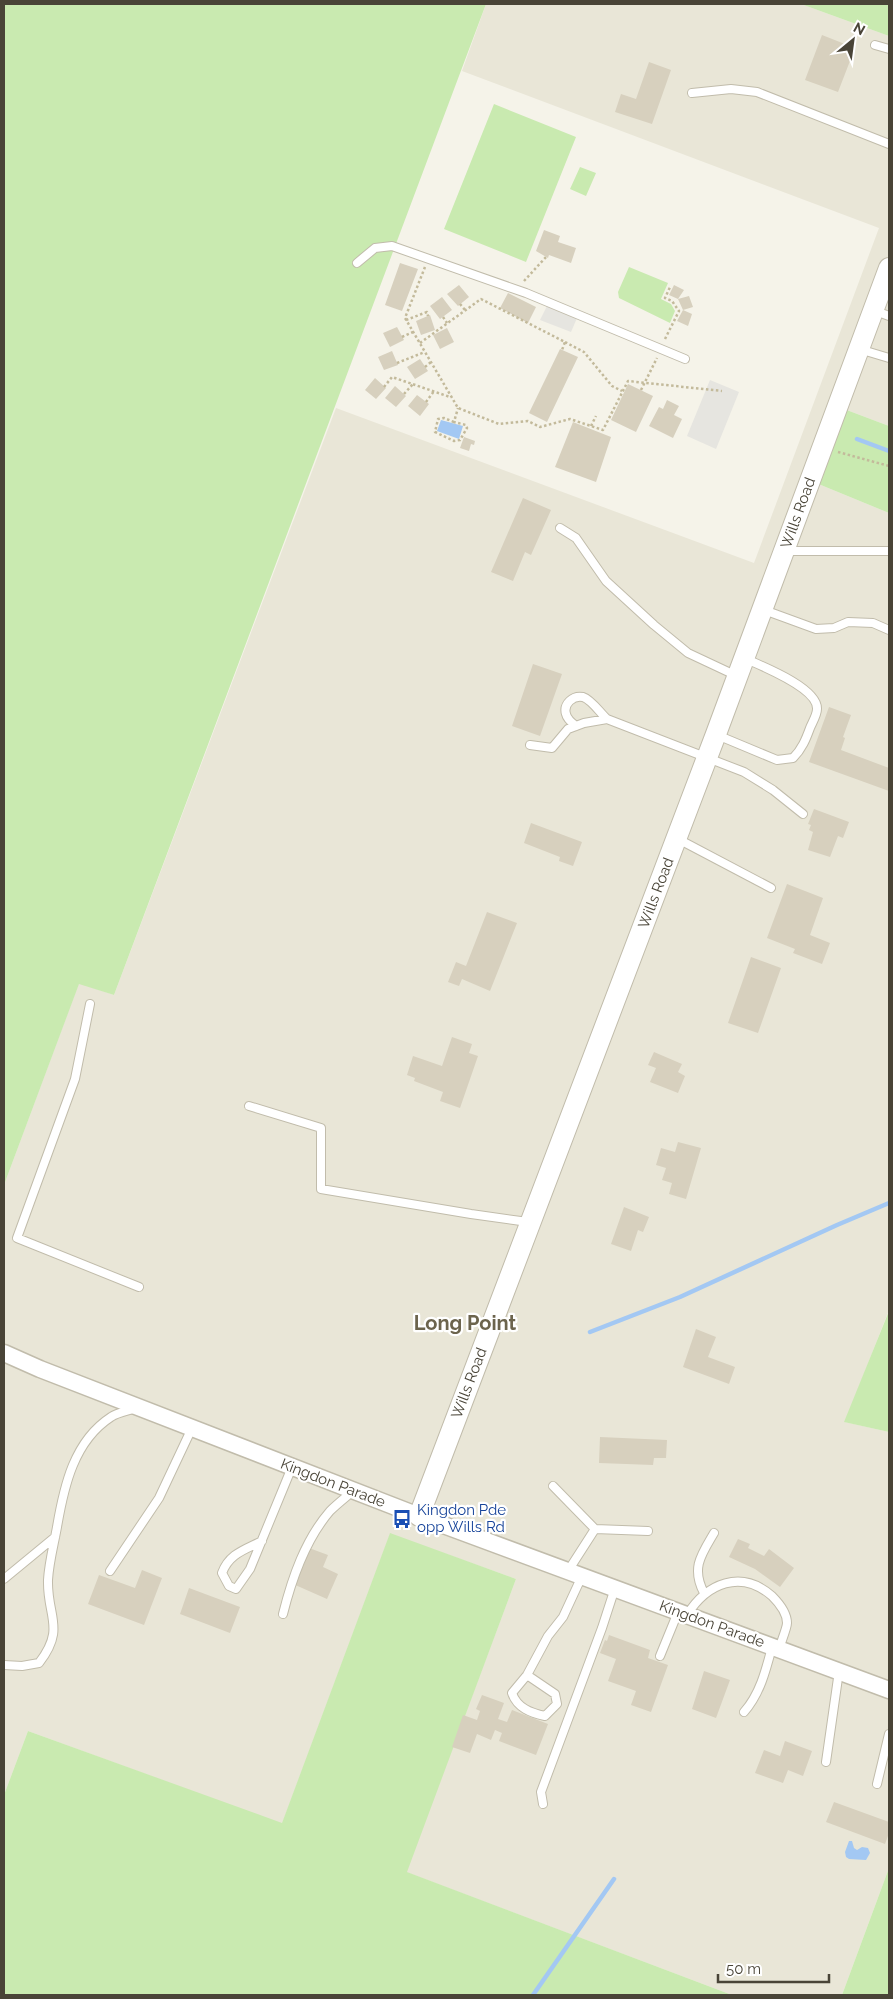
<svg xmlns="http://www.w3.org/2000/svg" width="893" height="1999" viewBox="0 0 893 1999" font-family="Raleway,sans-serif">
  <rect width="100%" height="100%" fill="#f5f3e9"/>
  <!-- residential -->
  <path fill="#e9e6d7" d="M486,4H801L889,36V426L844,409L816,483L889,513V1310L845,1422L889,1432V1868L842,1995H732L406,1872L516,1579L390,1534L282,1824L28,1731L4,1795V1185L79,983L114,995L336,408L754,563L879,228L462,71Z"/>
  <!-- green -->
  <path fill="#c9eab0" d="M4,4H486L114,995L79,984L4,1185Z
    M801,4H889V36Z
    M494,104L576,137L526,262L444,229Z
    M580,167L596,173L586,196L570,189Z
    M629,267L668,283L661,299L671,304L675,311L670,323L619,298L618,292Z
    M844,409L889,426V513L816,483Z
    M889,1311V1432L844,1422Z
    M390,1533L516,1579L407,1872L732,1995H4V1795L28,1731L282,1823Z
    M889,1868V1995H842Z"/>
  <!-- parking -->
  <path fill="#e6e5e0" d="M547,306L577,318L571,332L540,320Z
    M710,380L739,392L716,449L687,436Z"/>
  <!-- water -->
  <path fill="#a3c8f3" d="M441,420L463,426L459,439L437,431Z
    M849,1841H852L854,1848L857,1850L862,1847L868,1848L870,1853L866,1860L849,1859L846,1857L845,1852Z"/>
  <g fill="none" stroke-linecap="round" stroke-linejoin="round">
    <!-- stream -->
    <path stroke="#a3c8f3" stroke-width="4.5" d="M857,439L889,451
      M590,1332L680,1297L837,1225L889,1203
      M533,1995L614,1879"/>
  </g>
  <!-- building -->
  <path fill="#d7d0be" d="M822,35L855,48L838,92L805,80Z
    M649,62L671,70L652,124L615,112L621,94L636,99Z
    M544,230L560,236L558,242L576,248L571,263L549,255L548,258L536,251Z
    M400,263L418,269L402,311L385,305Z
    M459,285L469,297L458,306L447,294Z
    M674,285L684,290L678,299L669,295Z
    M508,293L536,307L528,323L500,308Z
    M689,296L693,307L683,310L678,299Z
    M442,297L452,310L440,319L430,306Z
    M683,310L692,314L688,326L677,321Z
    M430,315L435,330L421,335L416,321Z
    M397,327L404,340L390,347L383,333Z
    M447,328L454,342L440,349L433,335Z
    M560,349L578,357L547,422L529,413Z
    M392,351L398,365L384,370L378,357Z
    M420,359L428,371L415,379L407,367Z
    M375,378L386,388L376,399L365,390Z
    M628,384L653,396L636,432L611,420Z
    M395,386L406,396L396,407L385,398Z
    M417,395L429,404L420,416L408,406Z
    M667,400L679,406L674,415L682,419L673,438L649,426L659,407L663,409Z
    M573,422L611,437L596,482L555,467Z
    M464,437L475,441L474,445L471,444L469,451L460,448Z
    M523,498L551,510L531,555L525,552L513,581L491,572Z
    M533,664L562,674L540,736L512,726Z
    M829,707L851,715L843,737L845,738L841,750L889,768V791L809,762Z
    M814,809L849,822L843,838L838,836L830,857L808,850L813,832L809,830L811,825L808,824Z
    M531,823L582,842L573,866L559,861L560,857L524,843Z
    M787,884L823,898L810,935L830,943L822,964L793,953L795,949L767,938Z
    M487,912L517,923L490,991L462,979L459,986L448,982L456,962L466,966Z
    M751,957L781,968L758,1033L728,1023Z
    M452,1037L472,1044L469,1053L478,1056L460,1108L440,1101L443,1092L414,1081L415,1078L407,1075L413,1056L442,1066Z
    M654,1052L682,1064L678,1072L685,1076L678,1093L650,1082L656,1068L648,1065Z
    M678,1142L701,1148L686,1199L669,1194L672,1183L662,1180L666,1168L656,1165L661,1148L675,1152Z
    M624,1207L649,1217L643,1232L638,1230L631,1251L611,1244Z
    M696,1329L716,1337L708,1357L735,1367L729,1384L683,1367Z
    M600,1437L667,1440L666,1458H654L653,1465L599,1463Z
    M738,1539L750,1544L748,1548L764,1556L769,1549L794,1568L780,1587L755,1569L729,1557Z
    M309,1548L328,1555L323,1567L338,1574L327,1599L293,1584Z
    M142,1570L162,1578L144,1625L88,1604L99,1575L135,1588Z
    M189,1588L240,1607L230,1633L180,1614Z
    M609,1635L650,1650L648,1658L668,1665L651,1712L631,1705L636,1691L608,1681L616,1659L600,1653L605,1640L607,1641Z
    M704,1671L730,1680L716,1718L692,1709Z
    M482,1695L504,1703L498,1719L507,1722L512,1710L548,1724L536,1755L499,1741L502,1733L495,1730L491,1740L477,1734L470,1753L452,1747L463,1715L477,1720L480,1711L476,1709Z
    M785,1741L812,1751L803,1776L788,1770L783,1783L755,1773L764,1750L780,1756Z
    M834,1802L889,1822V1833L885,1844L826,1822Z"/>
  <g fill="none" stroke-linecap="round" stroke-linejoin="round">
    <!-- service casing -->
    <g stroke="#c1bcab" stroke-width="10">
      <path id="service" d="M875,45L889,49
        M692,93L731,89L757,92L889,144
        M357,263L375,248L392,246L526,293L685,359
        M873,310L889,316
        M859,349L889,358
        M560,528L576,538L606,581L654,625L688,653L737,676
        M786,551H889
        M764,610L816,629L834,628L848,622L873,623L889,630
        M576,726C572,723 567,719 566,714C563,704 573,695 583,697C592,700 600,713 607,719
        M717,735L777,760L793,758C802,749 806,739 810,728C812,723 817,715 817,709C818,688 762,666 746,659
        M530,745L552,748L568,729L584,723L607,719L744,772L773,790L803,814
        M678,839L771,888
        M90,1004L75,1079L17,1238L139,1287
        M249,1106L321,1128V1189L471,1214L528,1222
        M553,1486L595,1529
        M262,1541C244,1550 229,1554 222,1573L229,1586L236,1589L250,1569L292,1467
        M110,1571L159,1498L192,1428
        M568,1571L595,1529L648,1531
        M4,1579L55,1537
        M704,1593C691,1568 701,1555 714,1533
        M283,1614C292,1578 305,1540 330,1511C337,1504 346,1497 353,1491
        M687,1615C707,1583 741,1569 772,1596C778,1602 787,1613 787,1623C787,1628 781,1642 779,1649
        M660,1656L678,1612
        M4,1665L22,1666L39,1663C66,1628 47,1617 48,1580C49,1562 54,1544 57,1527C64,1486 74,1441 111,1417C118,1412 128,1411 136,1408
        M527,1675L555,1694L557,1704L545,1716C531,1713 517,1708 512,1693L527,1675L548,1636L563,1617L582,1576
        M744,1712C760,1694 766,1670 772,1647
        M826,1762L839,1671
        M877,1784L889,1734
        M543,1804L541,1792L602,1628L615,1588"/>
    </g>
    <!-- minor casing -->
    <g stroke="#c1bcab" stroke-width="19">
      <path id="minor" d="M4,1353L40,1369L419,1516L889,1690"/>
    </g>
    <!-- tertiary casing -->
    <g stroke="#c1bcab" stroke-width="22">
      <path id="tertiary" d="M419,1516L716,734L889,268"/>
    </g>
    <!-- path -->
    <path stroke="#c3ba9b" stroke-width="2.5" stroke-dasharray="2.5 2.5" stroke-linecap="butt" d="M425,267L405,318L458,408L499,424L528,421L540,427L570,419L603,430L628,381L722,391
      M524,281L546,257
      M460,304L465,310
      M443,317L447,323
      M406,320L427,312L428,316
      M402,337L413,332
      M665,339L679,311L672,301L665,298L670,287
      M565,342L584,352L612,386L622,391
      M420,343L481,299L565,342L562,350
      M397,363L425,352
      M425,367L431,362
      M384,387L392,377L450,397
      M641,390L657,358
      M404,394L413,384
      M426,402L434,391
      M454,422L444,418L438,419L435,432L454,441L460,440L467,428L466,425L454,422L458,408
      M591,426L596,416
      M838,452L889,466"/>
    <!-- service -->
    <use href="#service" stroke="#fff" stroke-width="8"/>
    <!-- minor -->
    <use href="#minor" stroke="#fff" stroke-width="16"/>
    <!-- tertiary -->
    <use href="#tertiary" stroke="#fff" stroke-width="20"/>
  </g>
  <!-- icons -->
  <defs>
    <g id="bus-bare" transform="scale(1.5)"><path d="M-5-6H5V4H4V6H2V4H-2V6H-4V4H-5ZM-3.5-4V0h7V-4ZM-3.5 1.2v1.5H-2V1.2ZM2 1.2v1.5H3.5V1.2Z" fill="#1a4fb4" stroke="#fff" stroke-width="2.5" paint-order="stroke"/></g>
  </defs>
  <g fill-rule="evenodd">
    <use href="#bus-bare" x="402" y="1519"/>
  </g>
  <g text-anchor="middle" stroke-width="4.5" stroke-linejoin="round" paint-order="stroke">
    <!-- street labels -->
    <g font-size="15" fill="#494437" stroke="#fff">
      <text transform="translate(798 513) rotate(-70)" y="5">Wills Road</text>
      <text transform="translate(656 893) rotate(-69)" y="5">Wills Road</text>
      <text transform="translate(469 1383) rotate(-69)" y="5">Wills Road</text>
      <text transform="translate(333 1483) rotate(21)" y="5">Kingdon Parade</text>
      <text transform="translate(712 1624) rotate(20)" y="5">Kingdon Parade</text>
    </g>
    <!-- transit labels -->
    <g font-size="15" fill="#164399" stroke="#fff" text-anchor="start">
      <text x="417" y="1515">Kingdon Pde<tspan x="417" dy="17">opp Wills Rd</tspan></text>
    </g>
    <!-- district labels -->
    <g font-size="20" font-weight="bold" fill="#6c644d" stroke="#fff">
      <text x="465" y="1330">Long Point</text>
    </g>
  </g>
  <!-- border -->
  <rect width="893" height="1999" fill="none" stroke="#494437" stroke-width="10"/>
  <!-- north arrow -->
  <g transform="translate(853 40) rotate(29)" stroke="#ffffff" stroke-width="4" paint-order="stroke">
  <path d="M0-4L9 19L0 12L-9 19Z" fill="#494437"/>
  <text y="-8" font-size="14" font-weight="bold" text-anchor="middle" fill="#494437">N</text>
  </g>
  <!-- scale -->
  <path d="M718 1974v8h111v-8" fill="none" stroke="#494437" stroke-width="2.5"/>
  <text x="726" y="1974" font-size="15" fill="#494437" stroke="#ffffff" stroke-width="4" paint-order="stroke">50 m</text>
</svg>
